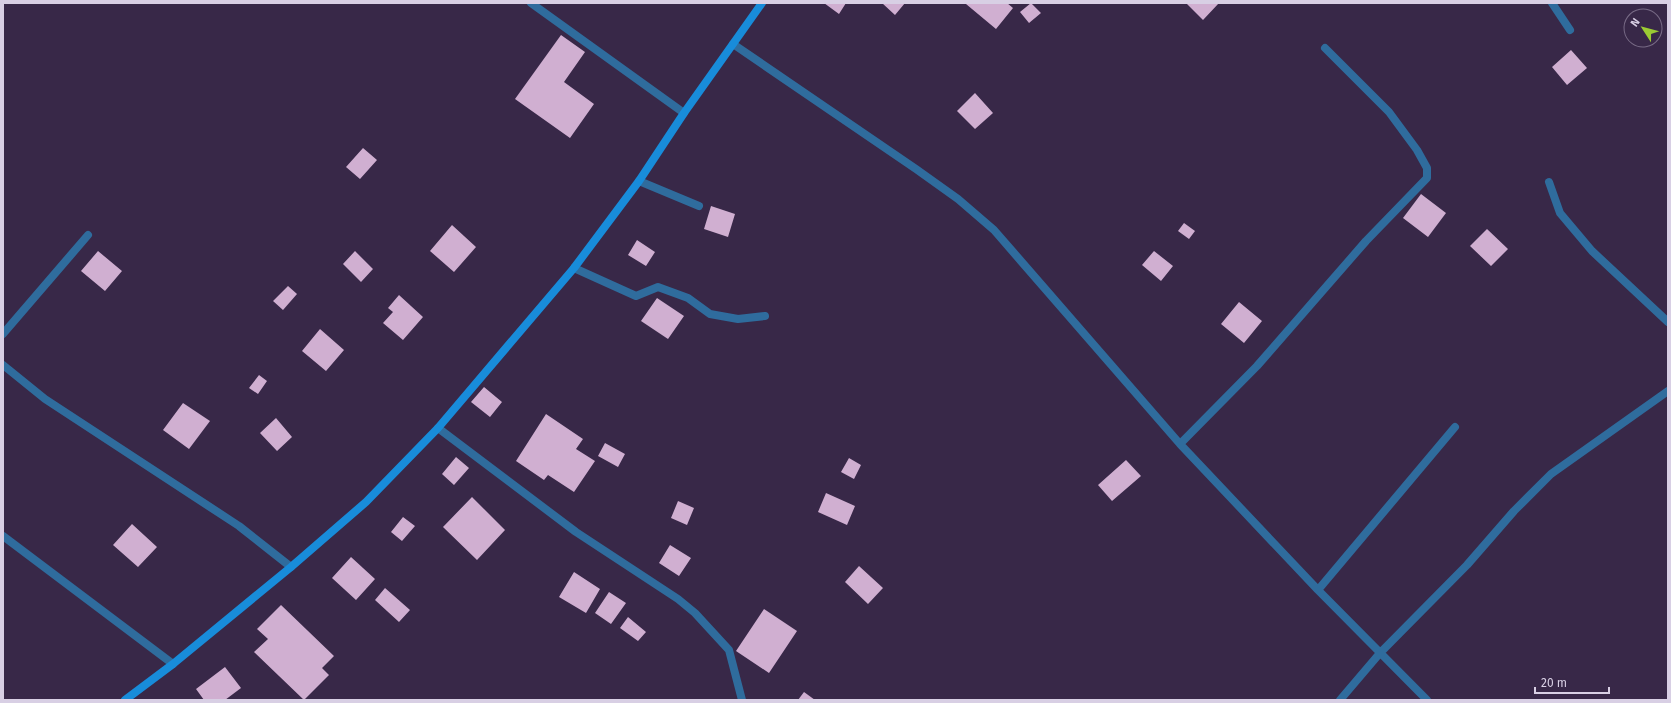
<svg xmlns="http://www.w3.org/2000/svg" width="1671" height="703" viewBox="0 0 1671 703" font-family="'Fira Sans',sans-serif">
  <rect width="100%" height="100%" fill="#382848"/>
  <!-- building -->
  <path fill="#d0afd1" d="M824,3H846L839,14Z
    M882,3H905L895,15Z
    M967,3H1007L1013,8L996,29L966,4Z
    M1031,3L1041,13L1029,23L1020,12Z
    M1186,3H1219L1203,20Z
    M561,35L585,52L564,82L594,104L570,138L515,99Z
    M1571,50L1587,68L1567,85L1552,67Z
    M975,93L993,113L975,129L957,111Z
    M363,148L377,160L360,179L346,167Z
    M1421,194L1446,213L1428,237L1403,218Z
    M711,206L735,214L728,237L704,229Z
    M1184,223L1195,231L1189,239L1178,231Z
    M452,225L476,247L454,272L430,251Z
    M1487,229L1508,249L1491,266L1470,246Z
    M637,240L655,252L646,266L628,255Z
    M98,251L122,271L105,291L81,271Z
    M355,251L373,269L361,282L343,264Z
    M1154,251L1173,266L1161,281L1142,265Z
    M288,286L297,294L283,310L273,301Z
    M399,295L423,317L403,340L383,323L393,312L388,308Z
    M657,298L684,316L668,339L641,321Z
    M1239,302L1262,321L1244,343L1221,324Z
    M320,329L344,350L326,371L302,351Z
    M259,375L267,381L258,394L249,388Z
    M484,387L502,402L490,417L471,402Z
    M183,403L210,421L189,449L163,430Z
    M546,414L583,439L576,449L595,461L574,492L548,475L544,480L516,461Z
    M276,418L292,437L277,451L260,433Z
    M605,443L625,454L618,467L598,456Z
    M456,457L469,468L454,485L442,474Z
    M849,458L861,465L854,479L841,472Z
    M1126,460L1141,476L1112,501L1098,485Z
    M826,493L855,506L847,525L818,512Z
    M472,497L505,530L477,560L443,527Z
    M678,501L694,508L687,525L671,518Z
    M403,517L415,526L402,541L391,532Z
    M132,524L157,547L138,567L113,545Z
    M670,545L691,558L679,576L659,563Z
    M351,557L375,579L356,600L332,578Z
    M859,566L883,588L868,604L845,582Z
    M574,572L600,589L586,613L559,597Z
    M385,588L410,610L399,622L375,600Z
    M609,592L626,603L611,624L595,613Z
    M281,605L334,656L322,668L329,675L304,700L254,652L268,639L257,629Z
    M764,609L797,631L769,673L736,651Z
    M628,617L646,632L638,641L620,628Z
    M225,667L241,688L225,700H204L196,689Z
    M804,692L815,700H798Z"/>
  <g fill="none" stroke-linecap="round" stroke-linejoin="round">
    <!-- street -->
    <path stroke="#2f6c9d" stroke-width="8" d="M531,3L684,113
      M1552,3L1570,30
      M733,44L916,169L958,199L994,230L1180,444L1318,590L1427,700
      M639,181L699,206
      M1549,182L1560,213L1592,251L1668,322
      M574,268L636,296L658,287L688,298L710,314L738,319L765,316
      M3,334L88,235
      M3,365L45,399L239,526L291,567
      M438,428L576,532L678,599L695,613L729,650L742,700
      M1180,444L1257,366L1366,241L1427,178V168L1417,150L1389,112L1325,48
      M3,536L173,664
      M1318,590L1455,427
      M1340,700L1380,653L1467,565L1514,511L1551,474L1668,391"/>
    <!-- secondary -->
    <path stroke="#188cda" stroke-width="8" d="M125,700L173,664L291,567L366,502L438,428L574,268L639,181L684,113L762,3"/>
  </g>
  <!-- border -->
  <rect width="1671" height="703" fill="none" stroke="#d8cfe4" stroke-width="8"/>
  <!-- north arrow -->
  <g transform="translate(1643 28) rotate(306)"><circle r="19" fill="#382848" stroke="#786b86"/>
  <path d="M0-3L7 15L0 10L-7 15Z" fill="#9bcb33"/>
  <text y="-6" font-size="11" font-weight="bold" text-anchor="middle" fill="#d8cfe4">N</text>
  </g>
  <!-- scale -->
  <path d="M1535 687v6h74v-6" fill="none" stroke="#d8cfe4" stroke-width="2"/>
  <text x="1541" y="687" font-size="12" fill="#d8cfe4" stroke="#382848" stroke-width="3" paint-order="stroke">20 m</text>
</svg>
